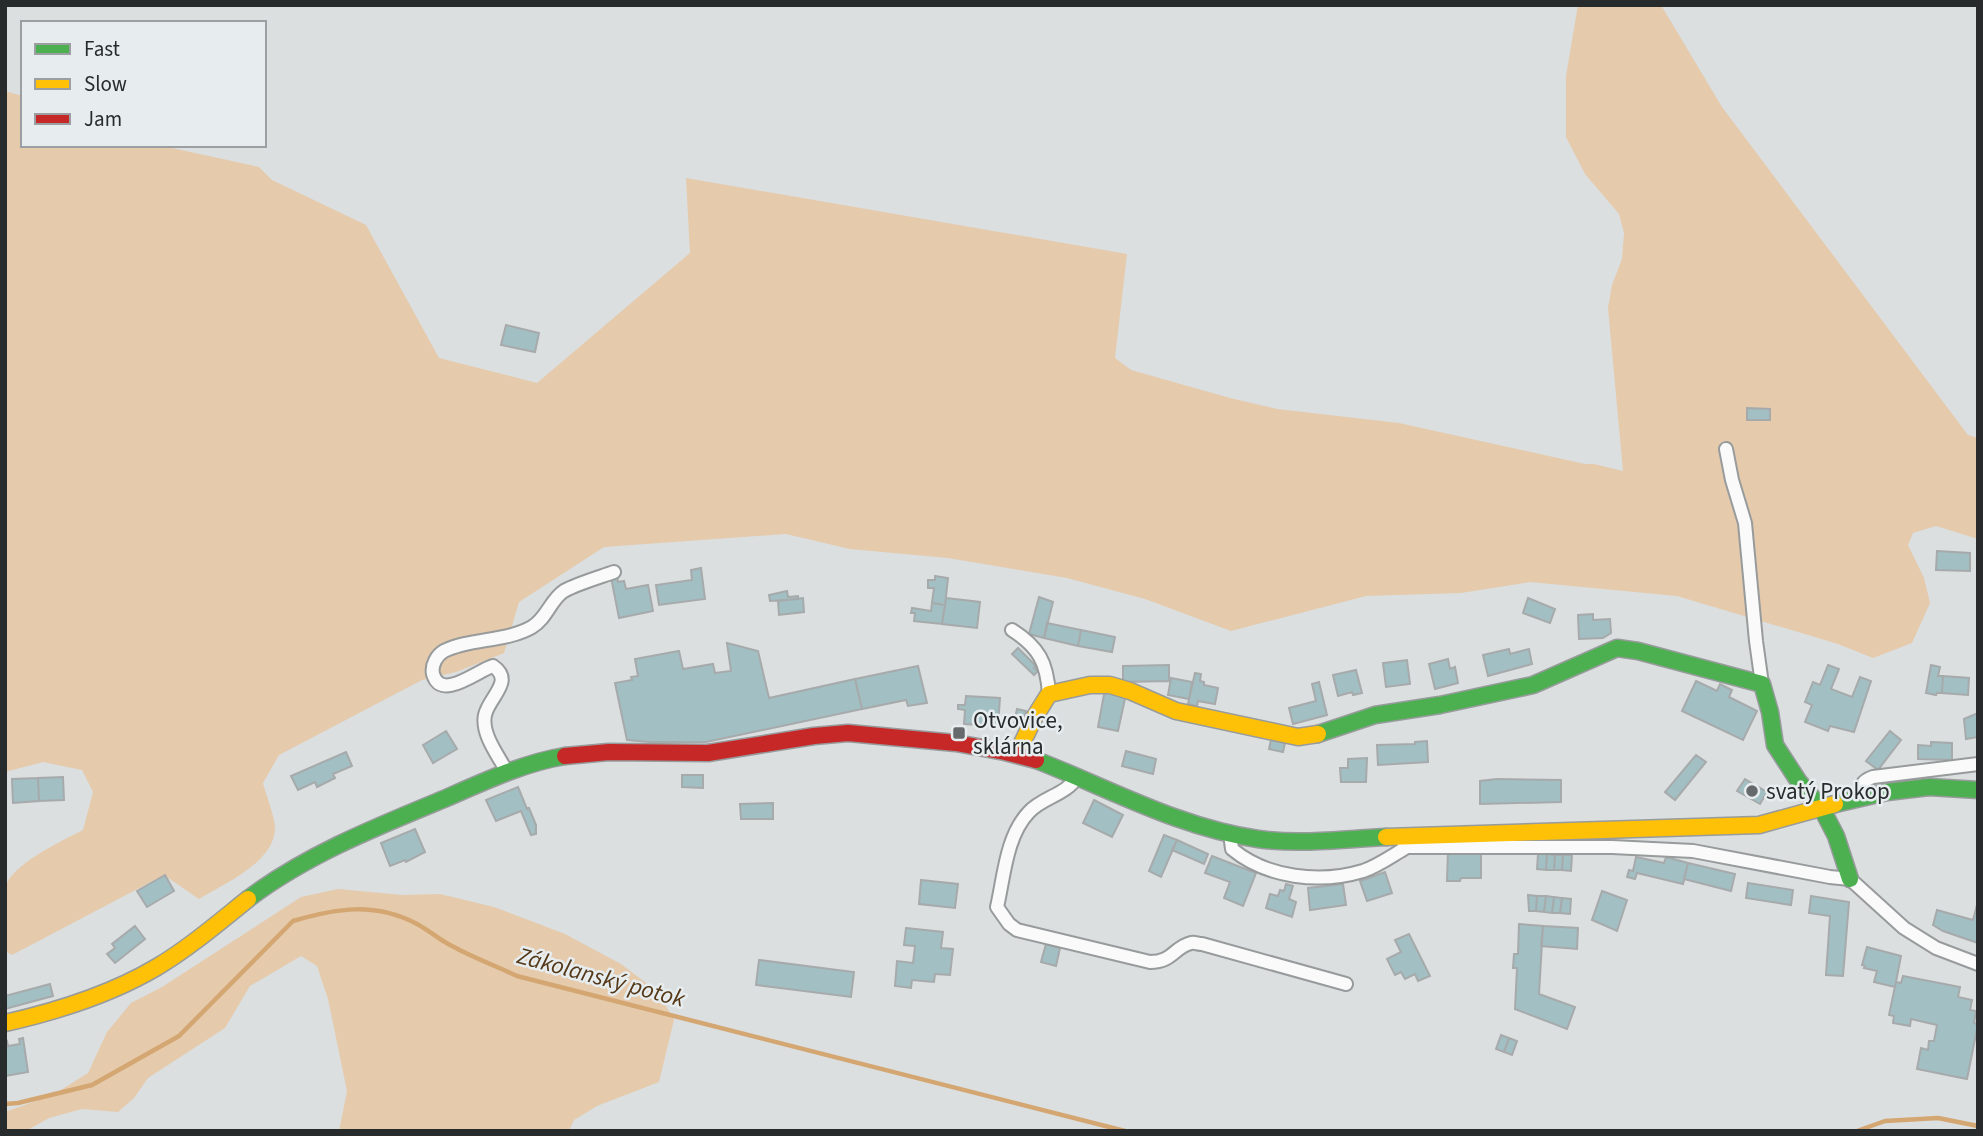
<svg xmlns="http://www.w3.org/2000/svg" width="1983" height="1136" viewBox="0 0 1983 1136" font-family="'Source Sans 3',sans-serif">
  <rect width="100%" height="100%" fill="#dbdfe0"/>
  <!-- green -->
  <path fill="#e5caac" d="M1578,5H1661L1722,107L1968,435L1978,438V539L1936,526L1913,533L1908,545L1924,578L1930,603L1912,643L1873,658L1838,644L1677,596L1530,582L1461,593L1366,596L1231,631L1145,599L1067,578L948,558L850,549L786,534L604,547L519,602L504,653L456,672L422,680L279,755L263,783C266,795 276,819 275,831C271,864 224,884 199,899L164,875L12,955L5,951C5,931 2,909 5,889C9,865 62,841 83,830L93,792L82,770L43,762L5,772V91L23,96V145H158L259,167L272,180L366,225L439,358L537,383L690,253L686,178L1127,254L1115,358L1131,370L1230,398L1277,409L1399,423L1585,464H1594L1623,471L1608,308L1612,285L1622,259L1624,233L1619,214L1585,174L1566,137V76Z
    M338,889L402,895L440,894L494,907L565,934L621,964L658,992L674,1020L659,1082L597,1106L574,1120L569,1131H339L347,1091L328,999L317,966L301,956L250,986L225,1028L148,1078L134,1098L118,1112L82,1109L49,1118L26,1131H5V1112L53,1095L88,1073L107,1032L131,1003L162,987L301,897Z"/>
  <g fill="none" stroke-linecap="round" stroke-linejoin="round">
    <!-- stream -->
    <path stroke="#d4a671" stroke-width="4.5" d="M5,1104L18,1103L92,1085L179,1036L293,921C337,908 375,902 417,924C430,931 441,941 454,947C474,958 496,966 517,976L1125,1131
      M1857,1131L1885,1121L1938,1118L1978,1126"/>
  </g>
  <!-- building -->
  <path fill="#a2bfc4" stroke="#a7aaab" stroke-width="2" d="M506,325L539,333L535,352L501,345Z
    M1747,408L1770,409V420H1747Z
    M1937,551L1970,553V571L1936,570Z
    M701,568L705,599L659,605L656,585L692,580L691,570Z
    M617,576L618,582L624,581L626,589L648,585L653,611L619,618L611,577Z
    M935,576L948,578L945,605L932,603L934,588H928V580H935Z
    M787,591L788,597L798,596V599L770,601L769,595Z
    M1039,597L1053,602L1044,638L1029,634Z
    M803,598L804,612L779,615L778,601Z
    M946,598L980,602L977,628L942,624Z
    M1528,598L1555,609L1550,623L1523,613Z
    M932,603L945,605L942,624L914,621L915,613H911L912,608L931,611Z
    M1593,614V620L1610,619L1611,633L1603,638L1579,639L1578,615Z
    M1047,623L1081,630L1078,646L1044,638Z
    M1081,630L1115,637L1112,652L1078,646Z
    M727,643L758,651L769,698L855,679L862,709L706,742H649L627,740L615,683L632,680L631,677L638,676L635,659L679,651L683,669L713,664L715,673L731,671Z
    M1018,648L1036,666L1034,668L1038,671L1034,675L1012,654Z
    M1509,649L1510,654L1529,649L1532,664L1488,676L1483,655Z
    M1448,659L1450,669L1455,667L1458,683L1435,689L1429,664Z
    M1407,660L1410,684L1386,687L1383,663Z
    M1169,665V681L1123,682V666Z
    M1828,665L1839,669L1831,689L1852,697L1860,677L1871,681L1854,732L1830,726L1828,731L1805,722L1812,705L1805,702L1813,682L1820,685Z
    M1931,665L1940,667L1938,676H1943L1942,693H1937L1936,695L1926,693Z
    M918,666L927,703L908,706L906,700L862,709L855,679Z
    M1356,670L1362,693L1353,695L1352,692L1338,696L1333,675Z
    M1195,673L1201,674L1200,681L1204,682V685L1218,688L1215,704L1198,701L1197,706L1188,704Z
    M1943,676L1969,678L1968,695L1942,693Z
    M1171,678L1192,682L1189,699L1168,695Z
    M1696,681L1717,691L1720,684L1732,690L1729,697L1757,711L1743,740L1682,711Z
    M1319,682L1327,715L1293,724L1289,708L1316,701L1312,684Z
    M1105,689L1126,694L1118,731L1098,727Z
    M966,696L1000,698L998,726L964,724L965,710L958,709V705H965Z
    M1017,709L1026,711L1023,725L1014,723Z
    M1978,713V737L1966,739L1964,719Z
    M446,731L457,749L433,763L423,745Z
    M1890,731L1901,740L1878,770L1866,761Z
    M1271,740L1285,743L1283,752L1269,749Z
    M1427,741L1428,762L1378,765L1377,745L1415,744V742Z
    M1931,742L1952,743V760L1918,759V745L1931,746Z
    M1126,751L1156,759L1153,774L1122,766Z
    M346,752L352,766L333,774L335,778L317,787L315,782L298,790L291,776Z
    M1696,755L1706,762L1675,800L1665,792Z
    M1367,758L1366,782H1341L1340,768H1348V759Z
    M682,775H703V788L682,787Z
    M63,777L64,800L39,801L38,778Z
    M38,778L39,801L13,803L12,779Z
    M1497,779L1561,780V802L1480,804V781Z
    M1745,779L1767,792L1760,804L1737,791Z
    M518,787L527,809L529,808L536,825V834L531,835L521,811L496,821L486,800Z
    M1094,800L1123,815L1112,837L1083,823Z
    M773,803V819H741L740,804Z
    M415,829L425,852L406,862L405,860L390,866L381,843Z
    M1164,835L1177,840L1161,877L1149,871Z
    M1177,840L1208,854L1204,864L1172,850Z
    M1448,851L1481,852V878H1461L1460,881H1447Z
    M1538,854H1547L1546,870L1537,869Z
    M1547,854L1555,855L1554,870H1546Z
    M1555,855H1563L1562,870H1554Z
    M1563,855H1572L1571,871L1562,870Z
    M1212,856L1256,873L1243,906L1224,898L1230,882L1205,873Z
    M1636,857L1664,863L1666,857L1688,863L1683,884L1637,873L1635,879L1627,877L1629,870L1633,871Z
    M1688,863L1735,874L1731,891L1684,879Z
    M1385,872L1392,893L1367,901L1360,881Z
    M165,875L174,891L147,907L137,891Z
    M921,880L958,884L955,908L919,904Z
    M1748,883L1793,890L1791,905L1746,898Z
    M1286,884L1293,886L1289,899L1296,902L1292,917L1266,908L1270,894L1278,896L1280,890L1284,891Z
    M1343,884L1346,905L1310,910L1308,888Z
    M1602,891L1627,900L1617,931L1592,920Z
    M1528,895L1537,896L1536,911H1529Z
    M1537,896H1546L1544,912L1536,911Z
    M1546,896L1554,897L1552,913L1544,912Z
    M1811,896L1849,902L1843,976L1826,975L1830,916L1809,913Z
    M1554,897L1562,898L1560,913H1552Z
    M1562,898L1571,899L1570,914L1560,913Z
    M1978,901V943L1943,931L1933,925L1937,910L1973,920Z
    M1519,924L1543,926L1539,994L1575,1007L1567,1029L1515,1009L1517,968H1513L1514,954H1518Z
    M135,926L145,939L115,963L107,954L115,948L112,944Z
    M1543,926L1578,928L1577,949L1541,946Z
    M906,928L943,932L941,948L953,949L950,975L935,974L934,982L912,980L911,988L895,986L897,961L913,963L915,946L904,945Z
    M1409,934L1430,976L1418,981L1415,974L1405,979L1401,972L1395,975L1387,959L1401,952L1395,940Z
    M1046,944L1060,948L1056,966L1041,962Z
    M1867,947L1901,956L1895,987L1874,982L1877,971L1864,968L1865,966L1862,965Z
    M759,960L854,972L851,997L756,985Z
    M1903,976L1960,987L1958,997L1972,1000L1970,1010L1976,1011L1974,1023L1978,1024L1967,1079L1917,1069L1921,1048L1928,1050L1929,1041H1934L1937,1025L1911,1019L1910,1026L1893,1023L1894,1016L1889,1015L1896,982L1901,983Z
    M50,984L53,996L5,1009V996Z
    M1501,1035L1509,1038L1504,1052L1496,1049Z
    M23,1038L28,1072L5,1076V1042L7,1041L8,1046L20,1044L19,1039Z
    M1509,1038L1517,1041L1512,1055L1504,1052Z"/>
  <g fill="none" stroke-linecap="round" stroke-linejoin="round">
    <!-- street casing -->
    <g stroke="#989b9c" stroke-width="16">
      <path id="street" d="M1726,449L1732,480L1745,523L1756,641L1762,684
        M1012,630C1039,647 1047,663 1049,694
        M507,772C498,755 481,734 485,715C489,697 515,681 493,666C478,670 441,702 433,674C431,665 437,655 444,651C471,638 506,642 532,627C547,618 551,599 564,591C576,584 600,577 614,572
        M1077,777C1066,795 1043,797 1029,812C1006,836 1004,877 997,907L1009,924L1017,930L1150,962C1173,962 1174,947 1191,943C1194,942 1198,944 1202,944L1346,984
        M1863,796C1860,785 1862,781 1873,777L1978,764
        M1230,834L1232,849C1267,878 1320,884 1363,871C1378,866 1393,855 1407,847
        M1399,836L1407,847H1612L1693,851L1830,877L1850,879L1904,928L1936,948L1978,964"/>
    </g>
    <!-- fast casing -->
    <g stroke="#989b9c" stroke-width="19">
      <path id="fast" d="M1318,734L1375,715L1440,705L1533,685L1617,648L1638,651L1762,684L1770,712L1775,745L1799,782L1822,809L1836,836L1850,879
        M1036,760C1108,788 1180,828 1258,839C1299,845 1344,839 1386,837
        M1835,804L1887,792L1929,787L1978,790
        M248,899C306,855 376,827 444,799C483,782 523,763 565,756"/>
    </g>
    <!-- slow casing -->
    <g stroke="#989b9c" stroke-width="19">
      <path id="slow" d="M1017,754L1034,718L1049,694L1090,685H1110L1130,691L1176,711L1298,737L1318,734
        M1386,837L1759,825L1835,804
        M5,1023C58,1011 110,995 157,967C189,948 218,923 248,899"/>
    </g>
    <!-- jam casing -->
    <g stroke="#989b9c" stroke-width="19">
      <path id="jam" d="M565,756L609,752L708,753L814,736L848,733L956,743L1005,752L1036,760"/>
    </g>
    <!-- street -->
    <use href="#street" stroke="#fafafa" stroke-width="12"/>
    <!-- fast -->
    <use href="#fast" stroke="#4caf50" stroke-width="16"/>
    <!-- slow -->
    <use href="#slow" stroke="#ffc107" stroke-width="16"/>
    <!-- jam -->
    <use href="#jam" stroke="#c62828" stroke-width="16"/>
  </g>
  <!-- markers -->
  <g fill="#676a6a" stroke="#e7edef" stroke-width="2.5">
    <rect x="952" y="726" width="14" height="14" rx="3.5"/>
    <circle cx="1752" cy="791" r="7"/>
  </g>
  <g text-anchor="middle" stroke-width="5" stroke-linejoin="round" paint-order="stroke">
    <!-- poi labels -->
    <g font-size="23" fill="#282b2b" stroke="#e7edef" text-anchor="start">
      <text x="973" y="728">Otvovice,<tspan x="973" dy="26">sklárna</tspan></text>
      <text x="1766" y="799">svatý Prokop</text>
    </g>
    <!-- water labels -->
    <g font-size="24" font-style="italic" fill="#543818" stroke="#e7edef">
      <text transform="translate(601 977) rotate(15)" y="8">Zákolanský potok</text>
    </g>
  </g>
  <!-- border -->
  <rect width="1983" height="1136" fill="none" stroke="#282b2b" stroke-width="14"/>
  <!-- legend -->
  <rect x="21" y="21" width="245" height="126" fill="#e7edef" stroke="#9b9fa1" stroke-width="2"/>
  <rect x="35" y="44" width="35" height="10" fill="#4caf50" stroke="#9b9fa1" stroke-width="2"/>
  <text x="84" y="56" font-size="21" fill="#282b2b">Fast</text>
  <rect x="35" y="79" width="35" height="10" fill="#ffc107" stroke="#9b9fa1" stroke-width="2"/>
  <text x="84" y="91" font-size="21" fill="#282b2b">Slow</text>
  <rect x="35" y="114" width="35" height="10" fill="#c62828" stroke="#9b9fa1" stroke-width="2"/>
  <text x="84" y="126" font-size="21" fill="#282b2b">Jam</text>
</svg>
